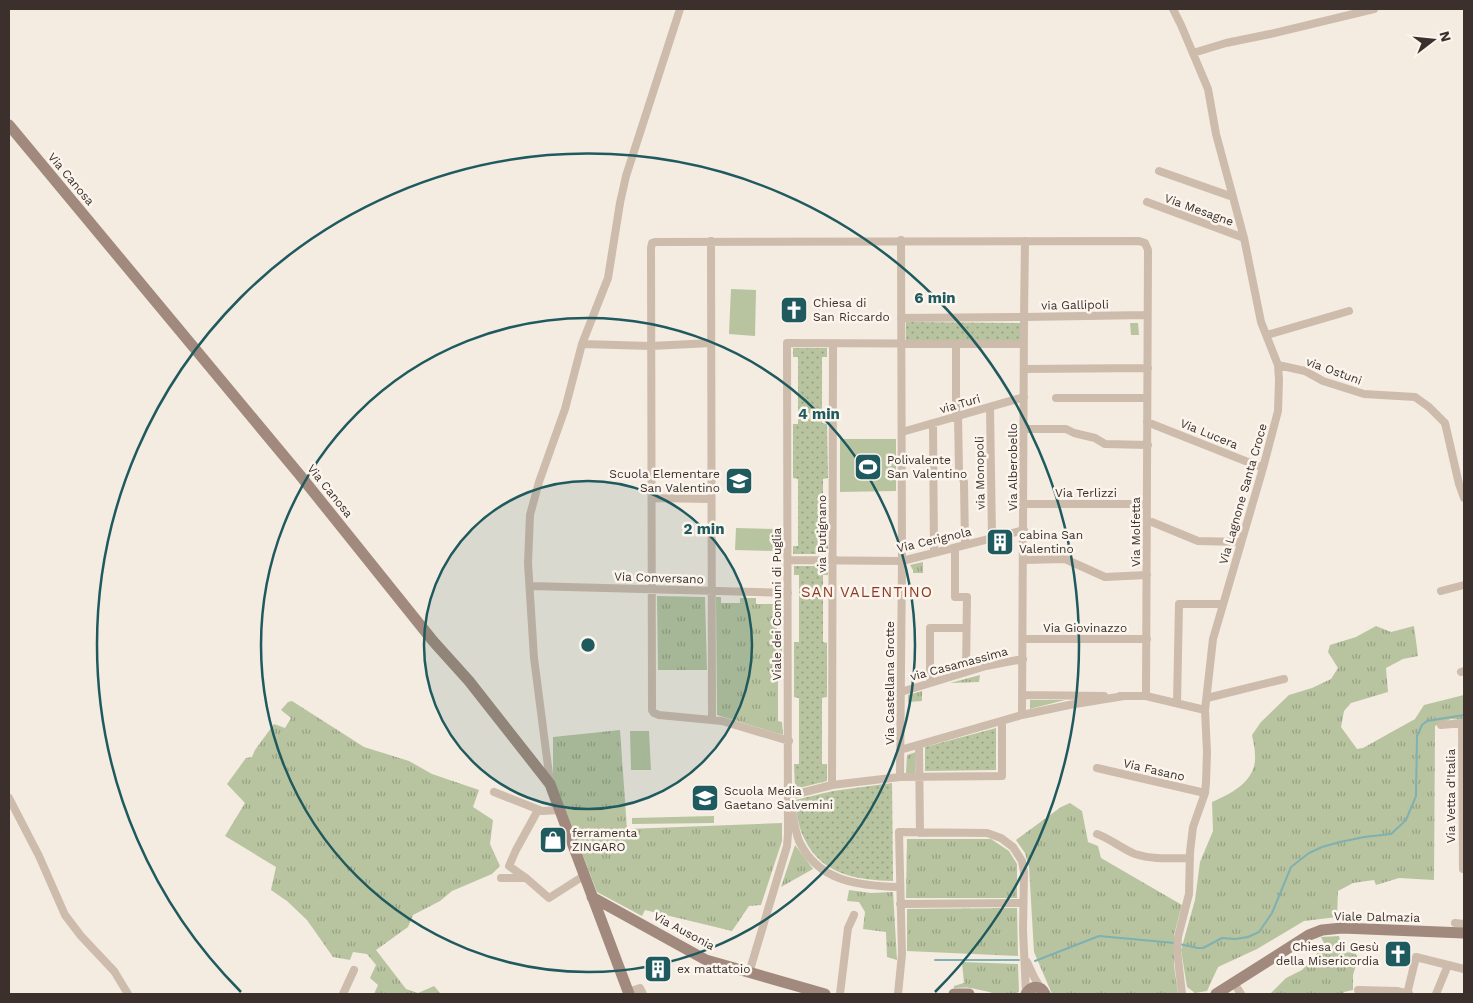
<svg xmlns="http://www.w3.org/2000/svg" width="1473" height="1003" viewBox="0 0 1473 1003" font-family="'Work Sans',sans-serif">
  <defs>
    <pattern id="grass-tufts" width="24" height="20" patternUnits="userSpaceOnUse" patternTransform="scale(1.25)"><rect width="24" height="20" fill="#b8c4a0"/><path d="M3 7l-1-3M5 7V3M7 7l1-3M15 17l-1-3M17 17v-4M19 17l1-3" fill="none" stroke="#97a083"/></pattern>
    <pattern id="park-dots" width="8" height="8" patternUnits="userSpaceOnUse" patternTransform="scale(1.25)"><rect width="8" height="8" fill="#b8c4a0"/><path d="M2 2h.1M6 6h.1" fill="none" stroke="#97a083" stroke-width="1.8" stroke-linecap="round"/></pattern>
  </defs>
  <rect width="100%" height="100%" fill="#f4ebe1"/>
  <!-- grass -->
  <path fill="url(#grass-tufts)" d="M1130,323H1138L1139,335H1131Z
    M923,562V573H913V570L910,565Z
    M657,596L705,597L707,670H658Z
    M716,597H721V603H740V598H756V604H775L776,599H782V616H777V645H782V676L778,677V721L782,722L783,735L717,715Z
    M1376,626L1391,632L1414,626L1418,656L1403,659L1386,668L1388,692L1351,703L1344,711L1341,727L1357,749L1363,748L1415,719L1424,705L1464,695V720L1451,719L1435,726L1434,880L1399,878L1376,885L1374,880L1353,883L1338,891L1337,917L1304,921L1257,949L1218,967L1207,991L1195,993L1187,987L1181,950L1195,900L1200,862L1213,831L1212,802C1233,793 1257,780 1255,755C1255,748 1253,741 1252,735L1261,722L1289,695L1312,688L1331,679L1338,668L1328,652L1330,645L1356,637Z
    M980,675L979,682L950,683Z
    M922,691V701L908,702V695Z
    M1030,700H1065L1030,709Z
    M292,701L364,747L409,761L432,774L479,790L473,807L493,820L490,844L500,866L492,874L452,891L440,901L413,915L408,927L376,950L406,989L418,993L434,986L441,994H374L378,985L370,978L376,965L367,954L353,952L350,960L333,957L307,920L287,901L271,890L276,867L225,836L245,803L227,784L246,758L252,757L255,750L274,724L285,728L291,718L281,710L288,702Z
    M620,730L627,829L782,823V841L761,905L749,906L732,931L645,910L642,916L597,892L553,778V737Z
    M916,752L915,773H906L907,755Z
    M1070,803L1082,811L1088,842L1098,846L1101,858L1182,905L1174,935V965L1178,994H1052L1034,952L1029,867L1025,853L1016,840L1061,807Z
    M907,839H991L1009,851L1017,864V898H906Z
    M795,845L813,869L781,887Z
    M849,890L871,893L893,892L897,960L887,957L886,932L863,929L865,912L859,902L847,901Z
    M1017,908L1018,956L907,951V909Z
    M1339,936L1343,952L1355,953L1358,958L1353,975V990L1344,992L1343,994H1270L1286,978L1302,970L1325,945L1321,937Z
    M962,962L1018,964L1019,992C1004,999 986,990 970,988C965,987 959,988 954,988V986L964,983Z"/>
  <!-- park -->
  <path fill="url(#park-dots)" d="M906,322L1020,323V340H906Z
    M793,348H827V357H822V423L827,424L828,478L823,479V545H828V554H793V546H798V479L793,478V424H798V357H793Z
    M794,566H828V575H823V642L827,643V697L822,698V764H827V781L795,789L794,764H799V698L794,697V642H799V575H794Z
    M996,728V770L925,771V747Z
    M892,783L893,881C857,880 821,875 804,838C798,827 797,812 795,800L833,791Z"/>
  <!-- pitch -->
  <path fill="#b8c4a0" d="M731,289L756,290L755,336L729,334Z
    M840,439H896V491L840,492Z
    M736,528L777,529V551L735,550Z
    M630,731H649L651,770H631Z
    M714,816V823L632,824V818Z"/>
  <g fill="none" stroke-linecap="round" stroke-linejoin="round">
    <!-- stream -->
    <path stroke="#7fb0b2" stroke-width="2" d="M1179,944L1198,948H1203L1222,938L1235,939L1248,937L1259,932L1272,913L1291,867L1309,853L1322,847L1340,842L1364,837L1391,834L1406,820L1416,796L1417,736L1422,725L1427,721L1464,715
      M935,960H1019
      M1035,961L1099,936L1175,943"/>
    <!-- minor -->
    <path stroke="#cdbbac" stroke-width="8" d="M1173,9L1181,25L1208,89L1216,134L1244,238L1261,322L1278,365L1279,380L1278,411L1263,468L1213,639L1205,710L1207,752L1206,783L1205,793L1193,827L1190,852L1189,894L1178,937L1177,950L1182,994
      M1193,53L1226,43L1270,34L1374,9
      M1159,171L1233,197
      M1147,202L1244,238
      M711,241L712,719
      M901,318L1024,317L1025,241
      M1267,335L1349,311
      M582,344L651,346L711,343
      M1278,365L1305,371L1323,381L1364,394L1415,397L1429,407L1445,423L1459,484L1464,498
      M1024,369L1148,368
      M1056,398H1147
      M990,407L992,538
      M958,416L959,470L964,482L965,545
      M956,417V344
      M1147,422L1263,468
      M933,424L934,553
      M1024,429H1066L1074,433L1095,438L1105,444L1148,445
      M902,432L1024,397
      M652,498L711,499
      M1024,504H1147
      M1147,520L1198,541L1241,542
      M955,548V597H967L966,671
      M788,560L902,561L1024,530
      M1024,560L1065,559L1105,577L1147,575
      M530,586L788,593
      M1441,591L1464,585
      M1023,639H1147
      M1461,672L1464,671
      M930,682V628H966
      M901,692L986,666L1023,659
      M1023,695L1104,696
      M1120,696H1146L1205,710
      M1207,698L1284,679
      M1177,703L1179,604H1222
      M1022,715L1024,317L1147,315
      M1462,723L1463,869
      M1441,725L1464,723
      M789,741L722,721L659,715L654,713L652,710L651,248L652,243L655,242L1139,241L1145,243L1148,250L1146,696
      M919,745L920,833
      M900,750L1022,715L1069,705L1124,696
      M1097,768L1205,793
      M900,777L902,561L901,240
      M550,782L534,658L528,563L530,515L539,482L565,409L582,344L608,278L620,203L626,176L680,9
      M832,785L833,344
      M494,792L542,811L560,810
      M789,796L832,785L900,777L1002,776V721
      M9,798L39,856L65,915L81,936L114,971L128,994
      M792,810C794,820 795,831 799,841C818,882 860,886 899,887
      M1097,834C1111,839 1122,849 1135,854C1153,860 1171,858 1190,858
      M501,878H526L549,898L585,875
      M526,878L509,866L516,850L538,810
      M900,904L1023,903
      M1455,923L1464,924
      M1027,962L1034,977L1041,989
      M749,973L787,846L788,834L787,343L1024,344
      M1234,983L1241,994
      M1358,990L1397,991L1409,994
      M628,992L640,988L643,994
      M343,994L354,970
      M840,994L848,928L854,915
      M898,994L902,954L899,832L987,833L1001,838L1013,847L1022,861L1024,872L1023,930L1026,993
      M1407,994L1416,957L1464,969
      M1436,994L1448,965"/>
    <!-- secondary -->
    <path stroke="#a18a7d" stroke-width="11" d="M9,125L299,474L433,641L469,681L550,784L629,994
      M592,897L706,960L825,994
      M954,994H969
      M1026,994C1031,985 1041,985 1045,994
      M1216,994L1309,935L1322,930L1342,928L1464,933"/>
  </g>
  <!-- distance rings -->
  <circle cx="588" cy="645" r="164" fill="#1f5a5e" fill-opacity=".12"/>
  <g fill="none" stroke="#1f5a5e" stroke-width="2.5">
    <circle cx="588" cy="645" r="164"/>
    <circle cx="588" cy="645" r="327"/>
    <path d="M241 992A491 491 0 1 1 935 992"/>
  </g>
  <!-- icons -->
  <defs>
    <g id="church-square" transform="scale(1.4375)"><rect x="-9" y="-9" width="18" height="18" rx="4" fill="#1f5a5e" stroke="#fbf5ee"/><path d="M-1.2-6h2.4v3.5h3.3v2.4h-3.3V6h-2.4V-.1h-3.3v-2.4h3.3Z" fill="#fff"/></g>
    <g id="stadium-square" transform="scale(1.4375)"><rect x="-9" y="-9" width="18" height="18" rx="4" fill="#1f5a5e" stroke="#fbf5ee"/><path d="M0-5a6.5 5 0 1 0 0 10a6.5 5 0 1 0 0-10ZM-3.5-1.8h7v3.6h-7Z" fill="#fff"/></g>
    <g id="school-square" transform="scale(1.4375)"><rect x="-9" y="-9" width="18" height="18" rx="4" fill="#1f5a5e" stroke="#fbf5ee"/><path d="M0-5L7-2L0 1L-7-2ZM-4 1L0 2.5L4 1V4Q0 6-4 4Z" fill="#fff"/></g>
    <g id="building-square" transform="scale(1.4375)"><rect x="-9" y="-9" width="18" height="18" rx="4" fill="#1f5a5e" stroke="#fbf5ee"/><path d="M-4-6H4V6H1V3H-1V6H-4ZM-2.5-4.3h1.7v1.8h-1.7ZM.8-4.3h1.7v1.8H.8ZM-2.5-1h1.7V.8h-1.7ZM.8-1h1.7V.8H.8Z" fill="#fff"/></g>
    <g id="shop-square" transform="scale(1.4375)"><rect x="-9" y="-9" width="18" height="18" rx="4" fill="#1f5a5e" stroke="#fbf5ee"/><path d="M-5-2.5h2.3a2.7 3.5 0 0 1 5.4 0H5L5.5 6h-11ZM-1.5-2.5h3a1.5 2.3 0 0 0-3 0Z" fill="#fff"/></g>
  </defs>
  <g fill-rule="evenodd">
    <use href="#church-square" x="794" y="310"/>
    <use href="#stadium-square" x="868" y="467"/>
    <use href="#school-square" x="739" y="481"/>
    <use href="#building-square" x="1000" y="542"/>
    <use href="#school-square" x="705" y="798"/>
    <use href="#shop-square" x="553" y="840"/>
    <use href="#church-square" x="1398" y="954"/>
    <use href="#building-square" x="658" y="969"/>
  </g>
  <g text-anchor="middle" stroke-width="5" stroke-linejoin="round" paint-order="stroke">
    <!-- street labels -->
    <g font-size="12" fill="#3b302b" stroke="#fbf5ee">
      <text transform="translate(71 179) rotate(50)" y="4">Via Canosa</text>
      <text transform="translate(1199 210) rotate(20)" y="4">Via Mesagne</text>
      <text transform="translate(1075 305) rotate(-1)" y="4">via Gallipoli</text>
      <text transform="translate(1334 371) rotate(20)" y="4">via Ostuni</text>
      <text transform="translate(960 404) rotate(-16)" y="4">via Turi</text>
      <text transform="translate(1209 434) rotate(22)" y="4">Via Lucera</text>
      <text transform="translate(1013 467) rotate(-90)" y="4">Via Alberobello</text>
      <text transform="translate(980 473) rotate(-91)" y="4">via Monopoli</text>
      <text transform="translate(330 491) rotate(51)" y="4">Via Canosa</text>
      <text x="1086" y="497">Via Terlizzi</text>
      <text transform="translate(1243 494) rotate(-74)" y="4">Via Lagnone Santa Croce</text>
      <text transform="translate(1136 532) rotate(-90)" y="4">Via Molfetta</text>
      <text transform="translate(822 534) rotate(-90)" y="4">via Putignano</text>
      <text transform="translate(934 540) rotate(-13)" y="4">Via Cerignola</text>
      <text transform="translate(659 578) rotate(2)" y="4">Via Conversano</text>
      <text transform="translate(777 604) rotate(-90)" y="4">Viale dei Comuni di Puglia</text>
      <text x="1085" y="632">Via Giovinazzo</text>
      <text transform="translate(959 664) rotate(-15)" y="4">via Casamassima</text>
      <text transform="translate(890 683) rotate(-90)" y="4">Via Castellana Grotte</text>
      <text transform="translate(1154 770) rotate(13)" y="4">Via Fasano</text>
      <text transform="translate(1451 796) rotate(-90)" y="4">Via Vetta d'Italia</text>
      <text transform="translate(1377 917) rotate(1)" y="4">Viale Dalmazia</text>
      <text transform="translate(684 931) rotate(28)" y="4">Via Ausonia</text>
    </g>
    <!-- poi labels -->
    <g font-size="12" fill="#3b302b" stroke="#fbf5ee" text-anchor="start">
      <text x="813" y="307">Chiesa di<tspan x="813" dy="14">San Riccardo</tspan></text>
      <text x="887" y="464">Polivalente<tspan x="887" dy="14">San Valentino</tspan></text>
      <text x="720" y="478" text-anchor="end">Scuola Elementare<tspan x="720" dy="14">San Valentino</tspan></text>
      <text x="1019" y="539">cabina San<tspan x="1019" dy="14">Valentino</tspan></text>
      <text x="724" y="795">Scuola Media<tspan x="724" dy="14">Gaetano Salvemini</tspan></text>
      <text x="572" y="837">ferramenta<tspan x="572" dy="14">ZINGARO</tspan></text>
      <text x="1379" y="951" text-anchor="end">Chiesa di Gesù<tspan x="1379" dy="14">della Misericordia</tspan></text>
      <text x="677" y="973">ex mattatoio</text>
    </g>
    <!-- quarter labels -->
    <g font-size="15" letter-spacing="1" fill="#8c3b22" stroke="#fbf5ee">
      <text x="867" y="597">SAN VALENTINO</text>
    </g>
  </g>
  <circle cx="588" cy="645" r="8" fill="#1f5a5e" stroke="#fbf5ee" stroke-width="2.5"/>
  <g font-size="15" text-anchor="middle" font-weight="bold" fill="#1f5a5e" stroke="#fbf5ee" stroke-width="5" stroke-linejoin="round" paint-order="stroke">
    <text x="935" y="303">6 min</text>
    <text x="819" y="419">4 min</text>
    <text x="704" y="534">2 min</text>
  </g>
  <!-- border -->
  <rect width="1473" height="1003" fill="none" stroke="#3b302b" stroke-width="20"/>
  <!-- north arrow -->
  <g transform="translate(1433 40) rotate(74)" stroke="#fbf5ee" stroke-width="4" paint-order="stroke">
  <path d="M0-4L9 19L0 12L-9 19Z" fill="#3b302b"/>
  <text y="-8" font-size="14" font-weight="bold" text-anchor="middle" fill="#3b302b">N</text>
  </g>
</svg>
